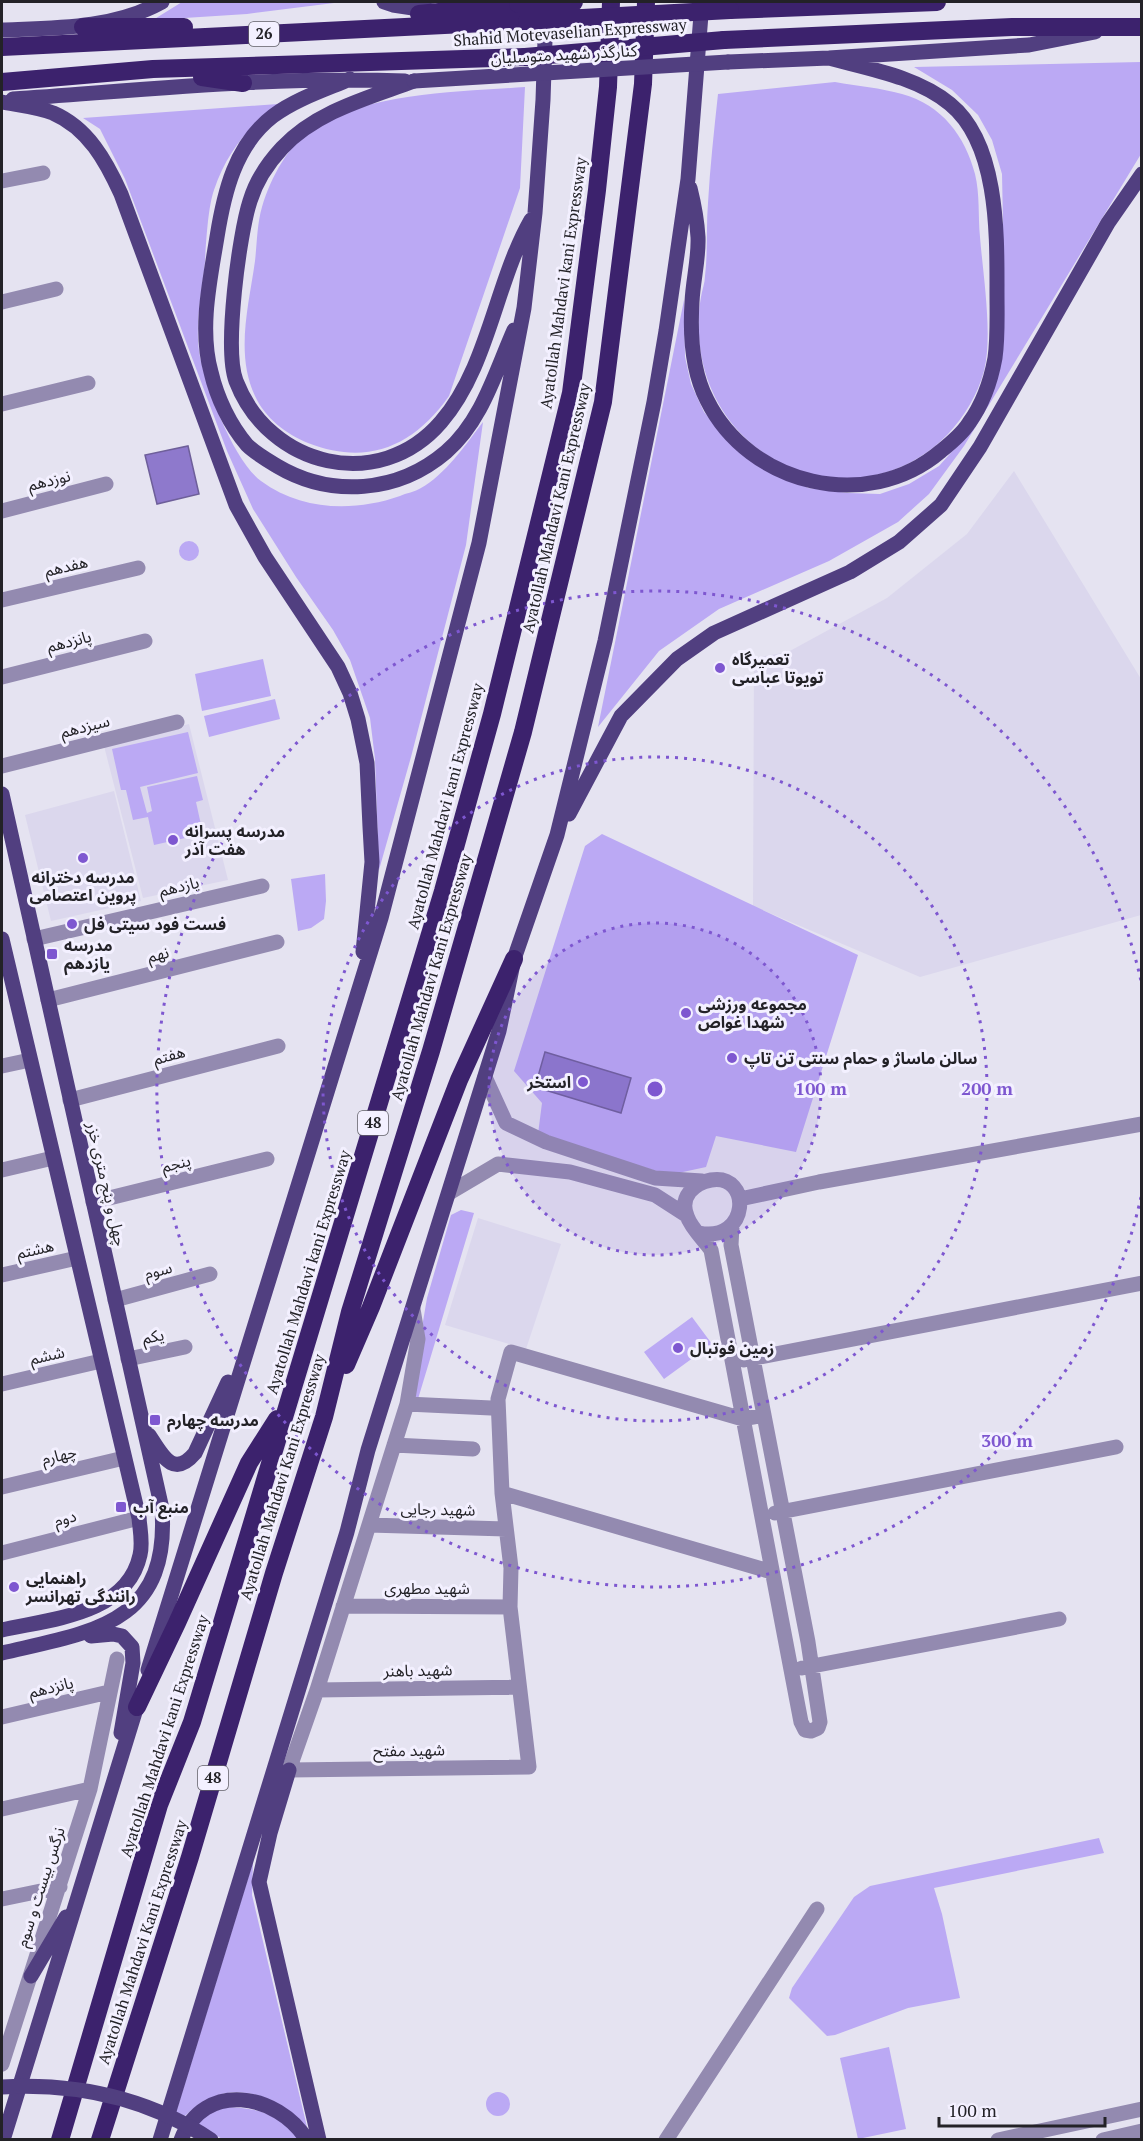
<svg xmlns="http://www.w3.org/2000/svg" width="1143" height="2141" viewBox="0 0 1143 2141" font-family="'PT Serif','Noto Sans Arabic',serif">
  <rect width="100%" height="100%" fill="#e5e3f1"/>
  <!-- built -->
  <path fill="#dbd7ed" d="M1014,471L1141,679V915L920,977L753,906L754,658L788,652L887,598L967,534Z
    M189,724L228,880L143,898L104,746Z
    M114,791L141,901L51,921L25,815Z
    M478,1218L561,1244L526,1349L445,1325Z"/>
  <!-- green -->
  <path fill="#bba9f4" d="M182,2H342L247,14L153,20Z
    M1141,62V154L964,446L929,494L898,522L829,561L719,609L659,651L598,727L684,300L685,357L691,384L704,412L726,438L808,488L848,493L880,494L909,484L939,466L967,435L991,395L1003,223L1002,174L992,140L978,115L952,90L914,67Z
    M835,82C857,86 881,88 902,94C942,105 965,136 975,174C980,194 978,217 980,237C983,275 993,335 984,371C978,394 964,417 948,434C867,518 730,476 703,364C698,342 697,318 701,297C702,290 705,283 705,276C708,252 706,227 708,203C710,167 714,131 718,94Z
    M525,87L520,188L449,396C413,447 367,466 308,443C286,434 265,418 255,396C235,353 249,305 255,261C257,244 257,224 262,207C271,177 289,143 316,126C374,92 459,92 525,87Z
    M278,104C247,128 227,152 214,190C208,207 206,243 205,262C202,292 194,326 200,357C207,390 234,461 261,481C302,511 354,512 400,496C406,493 415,492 421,488C444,476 467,443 483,422L466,545L411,757L379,870L375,759L370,718L350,660L333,630L296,577L253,509L227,451L125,179L100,129L83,118Z
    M179 551a10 10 0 1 1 20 0a10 10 0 1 1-20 0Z
    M263,659L271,696L202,711L195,674Z
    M275,699L280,719L209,737L204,716Z
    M188,732L198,773L140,787L147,813L152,811L147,787L197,776L203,800L196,802L203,834L154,845L148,817L133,820L126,790H121L112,749Z
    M602,834L858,955L796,1152L716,1136L706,1167L669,1175L538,1134L542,1103L514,1071L585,846Z
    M325,874L326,901L324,919L311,928L298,931L291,879Z
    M461,1210L474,1213L418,1399L410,1398L427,1298L451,1215Z
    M692,1317L712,1344L664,1379L644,1352Z
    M1099,1838L1104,1853L934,1888L942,1914L960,1998L908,2008L835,2035L827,2036L789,1998L792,1988L854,1897L870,1886Z
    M253,1862L252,1895L307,2127C272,2091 224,2076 185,2116L176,2112Z
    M889,2047L906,2129L858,2139L840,2058Z
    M486 2104a12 12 0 1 1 24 0a12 12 0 1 1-24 0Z
    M227,2107C266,2109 273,2114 302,2139H222L197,2123L204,2115Z"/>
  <!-- water -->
  <path fill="#8e79cc" stroke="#6e5f9a" stroke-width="1.5" d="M188,446L199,494L157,504L145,455Z
    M545,1052L631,1078L621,1113L535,1087Z"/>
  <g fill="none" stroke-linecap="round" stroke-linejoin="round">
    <!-- minor -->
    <path stroke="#938ab0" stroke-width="15" d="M2,181L43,173
      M2,302L56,289
      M2,404L88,383
      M2,511L106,484
      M2,600L138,568
      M2,677L145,641
      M2,766L177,722
      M34,939L262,886
      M48,1000L277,942
      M2,1066L30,1060
      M485,1077L506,1123L546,1142L655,1178L702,1181
      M70,1100L278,1046
      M2,1170L53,1158
      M449,1193L498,1164L570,1172L655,1195L686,1215
      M740,1199L819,1182L1142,1124
      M93,1202L267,1159
      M699,1233C750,1243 752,1173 711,1180C694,1183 679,1197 687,1216C691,1228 704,1240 711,1250L801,1722L805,1730L811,1731L818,1728L820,1722L808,1642L731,1245L732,1226
      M2,1275L77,1258
      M115,1300L210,1274
      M413,1309L418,1339L407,1404L317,1690L289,1770L529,1767L510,1607L511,1568L502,1493L498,1399L511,1352L743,1419L764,1415
      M128,1359L185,1347
      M744,1360L1142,1283
      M2,1384L101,1361
      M407,1404L491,1408
      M394,1445L473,1449
      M2,1487L124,1458
      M502,1493L772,1572
      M775,1513L1116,1447
      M369,1525L506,1529
      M2,1553L139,1518
      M343,1606L510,1607
      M802,1668L1059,1619
      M317,1690L519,1687
      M2,1717L109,1692
      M2,1809L90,1789
      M2,1899L60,1887
      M2,2064L90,1789L117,1659
      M666,2140L817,1909
      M998,2140L1142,2109
      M1103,2140L1142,2131"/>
    <!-- major -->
    <path stroke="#513f80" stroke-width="15" d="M384,2L393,5L433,11
      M2,30C56,28 113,29 162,2
      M728,62L829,58L1029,45L1095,32
      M350,79C324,90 296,99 273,116C235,145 224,193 217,237C210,280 199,329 211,372C217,398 230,425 247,445C255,453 267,460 277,466C331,498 398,493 446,452C482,421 495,373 514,330
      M414,81C368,98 317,111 282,148C268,163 256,181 250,201C239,235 224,349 236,381C269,467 379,494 441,422C489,366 495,283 531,220
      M13,99C144,90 274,76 405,81
      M2,102C18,105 37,107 53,113C88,128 106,161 121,194L236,505L265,557L338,667L350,693L358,719L367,763L370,827L372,862L363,952
      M690,188C694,204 697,220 698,237C699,258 693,280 692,302C690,334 692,371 707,400C749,485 867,514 941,451C951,443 962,434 969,423C982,405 991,380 995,358C998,337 997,314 997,293C997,236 999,144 950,104C917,77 870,69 829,58
      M2,794L162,1509C170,1625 91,1632 2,1653
      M569,814L621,716L677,659L714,633L850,572L899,542L941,505L980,447L1108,223L1142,174
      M2,939L139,1518C140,1530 143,1543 140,1555C127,1615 50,1619 2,1630
      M149,1435C162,1455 173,1479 195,1453L228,1382
      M91,1636L113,1634L122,1636L132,1647L133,1663L121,1733
      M148,1670L381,918L479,543L524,308L535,213L543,100L546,10
      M289,1770L270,1833L259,1882L319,2140
      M31,1976L66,1917
      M3,2140L140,1696
      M160,2140L347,1532L368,1450L499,1031L514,959L557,835L605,641L654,402L666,331L688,179L702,2
      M181,2140C203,2080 278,2093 307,2140"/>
    <!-- highway -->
    <path stroke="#3c226d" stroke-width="18" d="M730,10L937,2
      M419,14L518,4
      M83,27H184
      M724,40L1012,27H1142
      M2,47L527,21
      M202,77L243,83
      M2,82L153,69L525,57
      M346,1365L371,1307L459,1080L514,959
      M137,1707L177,1623L249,1463L277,1419
      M60,2140L159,1805L192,1722L443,891L492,714L571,393L597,190L608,87L611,2
      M100,2140L190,1857L274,1573L324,1417L350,1312L431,1051L523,732L603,402L643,84L646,2"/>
    <!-- major-bridge -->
    <path stroke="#513f80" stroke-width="15" d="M414,81L728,62
      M2,2087C76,2083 148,2098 211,2140"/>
    <!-- highway-bridge -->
    <path stroke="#3c226d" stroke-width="18" d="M518,4L574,2
      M527,21L730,10
      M525,57L724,40"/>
  </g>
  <!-- distance rings -->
  <circle cx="655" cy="1089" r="166" fill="#7e57d0" fill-opacity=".12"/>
  <g fill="none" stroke="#7e57d0" stroke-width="3" stroke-dasharray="3 6">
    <circle cx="655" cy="1089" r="166"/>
    <circle cx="655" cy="1089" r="332"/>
    <path d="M1141 1197A498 498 0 1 1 1141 981"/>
  </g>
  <!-- markers -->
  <g fill="#7e57d0" stroke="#f3f0ff" stroke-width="2">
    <circle cx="720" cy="668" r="6"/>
    <circle cx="173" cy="840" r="6"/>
    <circle cx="83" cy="858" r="6"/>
    <circle cx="72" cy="924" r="6"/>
    <rect x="46" y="948" width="12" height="12" rx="3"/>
    <circle cx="686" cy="1013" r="6"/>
    <circle cx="732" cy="1058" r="6"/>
    <circle cx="583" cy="1082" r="6"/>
    <circle cx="678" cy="1348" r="6"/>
    <rect x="149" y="1414" width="12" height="12" rx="3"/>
    <rect x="115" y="1501" width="12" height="12" rx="3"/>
    <circle cx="14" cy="1587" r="6"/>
  </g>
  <g text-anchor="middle" stroke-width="6" stroke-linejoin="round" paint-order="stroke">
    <!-- shield labels -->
    <g fill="#f3f0ff" stroke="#616068" stroke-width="1.5">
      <rect x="249" y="22" width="30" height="24" rx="4.5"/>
      <rect x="358" y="1111" width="30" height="24" rx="4.5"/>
      <rect x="198" y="1766" width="30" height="24" rx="4.5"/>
    </g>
    <g font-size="15" font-weight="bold" fill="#232227">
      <text x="264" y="39">26</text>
      <text x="373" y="1128">48</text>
      <text x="213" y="1783">48</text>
    </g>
    <!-- street labels -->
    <g font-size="16" fill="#232227" stroke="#f3f0ff">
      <text transform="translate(570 32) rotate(-4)" y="6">Shahid Motevaselian Expressway</text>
      <text transform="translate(564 54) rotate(-3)" y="6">کنارگذر شهید متوسلیان</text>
      <text transform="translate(563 283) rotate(-82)" y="6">Ayatollah Mahdavi kani Expressway</text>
      <text transform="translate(49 480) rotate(-14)" y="6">نوزدهم</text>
      <text transform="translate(556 508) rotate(-77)" y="6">Ayatollah Mahdavi Kani Expressway</text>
      <text transform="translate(66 566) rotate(-13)" y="6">هفدهم</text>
      <text transform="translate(69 641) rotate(-14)" y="6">پانزدهم</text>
      <text transform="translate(85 726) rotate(-14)" y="6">سیزدهم</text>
      <text transform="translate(445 806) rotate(-75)" y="6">Ayatollah Mahdavi kani Expressway</text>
      <text transform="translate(179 886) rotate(-13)" y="6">یازدهم</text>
      <text transform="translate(158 954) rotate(-14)" y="6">نهم</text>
      <text transform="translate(431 977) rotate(-74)" y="6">Ayatollah Mahdavi Kani Expressway</text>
      <text transform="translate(169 1055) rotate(-15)" y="6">هفتم</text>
      <text transform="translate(176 1163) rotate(-14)" y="6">پنجم</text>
      <text transform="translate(107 1184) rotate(77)" y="6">چهل و پنج متری خزر</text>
      <text transform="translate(35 1249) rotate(-13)" y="6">هشتم</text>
      <text transform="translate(158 1270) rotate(-15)" y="6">سوم</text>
      <text transform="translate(308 1272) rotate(-73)" y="6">Ayatollah Mahdavi kani Expressway</text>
      <text transform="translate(153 1336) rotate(-11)" y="6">یکم</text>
      <text transform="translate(47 1355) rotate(-13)" y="6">ششم</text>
      <text transform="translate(59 1455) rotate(-13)" y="6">چهارم</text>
      <text transform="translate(282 1477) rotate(-73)" y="6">Ayatollah Mahdavi Kani Expressway</text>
      <text transform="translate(438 1509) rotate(1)" y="6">شهید رجایی</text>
      <text transform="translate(65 1518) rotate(-15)" y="6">دوم</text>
      <text x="427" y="1594">شهید مطهری</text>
      <text transform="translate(418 1670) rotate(-1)" y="6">شهید باهنر</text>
      <text transform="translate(51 1687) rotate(-13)" y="6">پانزدهم</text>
      <text transform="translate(164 1736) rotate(-72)" y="6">Ayatollah Mahdavi kani Expressway</text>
      <text transform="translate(409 1750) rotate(-1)" y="6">شهید مفتح</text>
      <text transform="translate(40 1887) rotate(-72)" y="6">نرگس بیست و سوم</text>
      <text transform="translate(142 1942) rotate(-72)" y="6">Ayatollah Mahdavi Kani Expressway</text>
    </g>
    <!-- poi labels -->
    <g font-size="16" font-weight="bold" fill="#232227" stroke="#f3f0ff" text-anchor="start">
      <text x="732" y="665">تعمیرگاه<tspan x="732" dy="18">تویوتا عباسی</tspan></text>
      <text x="185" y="837">مدرسه پسرانه<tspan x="185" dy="18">هفت آذر</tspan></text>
      <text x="83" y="883" text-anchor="middle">مدرسه دخترانه<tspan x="83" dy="18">پروین اعتصامی</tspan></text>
      <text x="84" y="930">فست فود سیتی فل</text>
      <text x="64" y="951">مدرسه<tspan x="64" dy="18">یازدهم</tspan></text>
      <text x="698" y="1010">مجموعه ورزشی<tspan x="698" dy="18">شهدا غواص</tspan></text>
      <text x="744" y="1064">سالن ماساژ و حمام سنتی تن تاپ</text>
      <text x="571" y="1088" text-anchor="end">استخر</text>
      <text x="690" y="1354">زمین فوتبال</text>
      <text x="167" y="1426">مدرسه چهارم</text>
      <text x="133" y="1513">منبع آب</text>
      <text x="26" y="1584">راهنمایی<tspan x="26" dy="18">رانندگی تهرانسر</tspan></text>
    </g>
  </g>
  <circle cx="655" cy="1089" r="9" fill="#7e57d0" stroke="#f3f0ff" stroke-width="3"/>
  <g font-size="18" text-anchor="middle" font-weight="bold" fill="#7e57d0" stroke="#f3f0ff" stroke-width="6" stroke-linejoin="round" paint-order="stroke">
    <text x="821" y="1095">100 m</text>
    <text x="987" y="1095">200 m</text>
    <text x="1007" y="1447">300 m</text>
  </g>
  <!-- border -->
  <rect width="1143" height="2141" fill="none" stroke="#232227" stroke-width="6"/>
  <!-- scale -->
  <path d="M939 2117v9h166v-9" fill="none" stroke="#232227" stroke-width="3"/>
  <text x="948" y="2117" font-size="18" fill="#232227" stroke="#f3f0ff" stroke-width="4.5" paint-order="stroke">100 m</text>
</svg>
